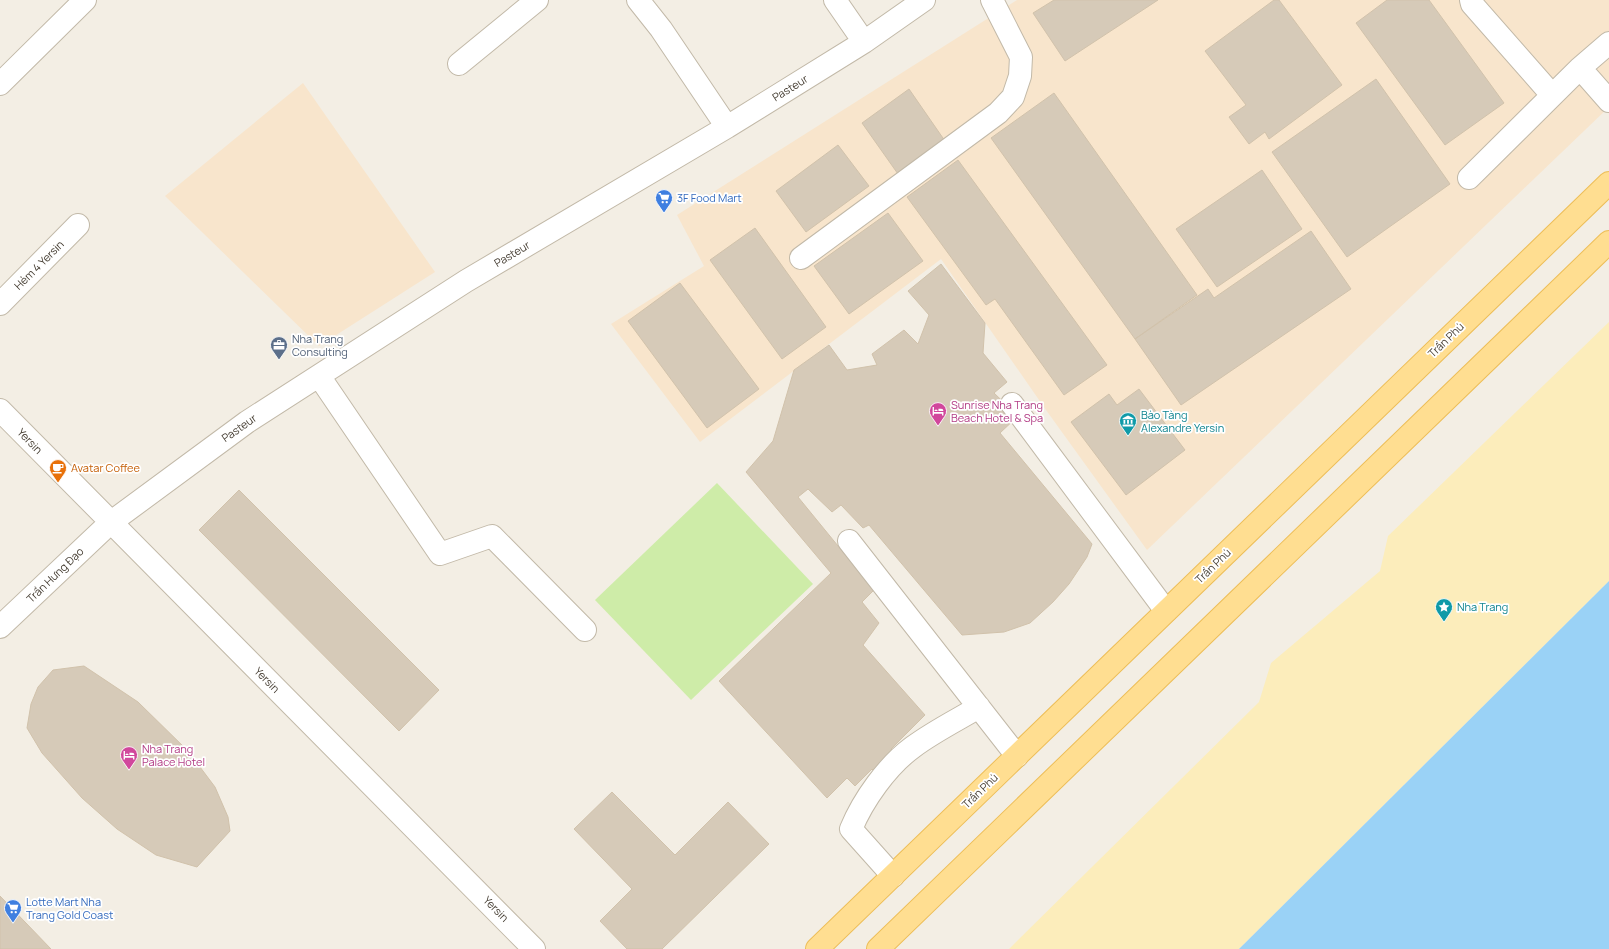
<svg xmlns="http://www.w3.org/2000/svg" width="1609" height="949" viewBox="0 0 1609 949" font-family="Manrope,sans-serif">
  <rect width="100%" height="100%" fill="#f3eee4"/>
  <!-- commercial -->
  <path fill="#f8e5cc" d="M1017,0H1609V107L1147,550L1046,410L941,259L700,442L611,324L704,266L677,215Z
    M303,83L435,272L319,346L165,196Z"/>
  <!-- green -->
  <path fill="#ceeca8" d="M717,483L813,584L691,700L595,600Z"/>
  <!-- sand -->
  <path fill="#fcedbb" d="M1609,322V581L1239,949H1009L1259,702L1271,663L1380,571L1388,536Z"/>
  <!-- water -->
  <path fill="#9ad2f6" d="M1609,581V949H1239Z"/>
  <!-- building -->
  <path fill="#d6cab8" stroke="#d1c2ab" d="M1054,0H1158L1065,61L1033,13Z
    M1274,0H1279L1342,85L1269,139L1265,132L1249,144L1229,117L1246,105L1205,51Z
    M1387,0H1429L1504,103L1445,145L1356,23Z
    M1376,79L1450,184L1347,257L1272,152Z
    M909,89L945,141L898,174L862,123Z
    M1054,93L1197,295L1135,339L991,138Z
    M838,145L869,186L806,232L776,191Z
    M958,160L1107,365L1064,395L995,299L986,305L907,197Z
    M1262,170L1302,229L1217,287L1176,229Z
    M888,213L923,261L849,314L814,266Z
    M755,228L826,327L782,359L710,260Z
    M1311,231L1351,289L1181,405L1135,339L1208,289L1214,298Z
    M941,264L985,323L983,353L1007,382L994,393L1018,416L1000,433L1092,544L1087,557L1069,584L1053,602L1030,623L1004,632L962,635L869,525L863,528L841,505L832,512L808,489L798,497L874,590L862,602L879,623L863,645L925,715L891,749L901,760L882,779L872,769L855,786L847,778L827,798L719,681L831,573L746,472L773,441L794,370L829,345L847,370L877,365L872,354L904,330L918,344L929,315L908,291Z
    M680,283L759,389L707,428L628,321Z
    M1139,389L1185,450L1126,495L1071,422L1109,394L1117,405Z
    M239,490L439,690L399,731L199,530Z
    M84,666L138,702L188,751L215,787L228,817L230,831L197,867L156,855L117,829L82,798L42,753L27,728L31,704L38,687L53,670Z
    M612,792L675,855L728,802L769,844L662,949H627L600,921L632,889L574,829Z
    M0,896L51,949H0Z"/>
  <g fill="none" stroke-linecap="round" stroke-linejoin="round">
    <!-- minor casing -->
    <g stroke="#c2b9a8" stroke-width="24">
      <path id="minor" d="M638,0L661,29L727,127
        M835,0L864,42
        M1471,0L1472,4L1552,95
        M459,64L537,0
        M1580,68L1609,101
        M0,84L85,0
        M1469,178L1580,68L1609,43
        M801,258L998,113L1013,97L1020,76L1021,57L992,0
        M0,304L78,225
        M319,376L440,554L492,536L585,630
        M1012,404L1166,611
        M0,410L534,949
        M849,541L1017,756
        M0,627L110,523L247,422L466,281L727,127L864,42L924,0
        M893,876L851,829C863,800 887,766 913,747C933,732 957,720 979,707"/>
    </g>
    <!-- major casing -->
    <g stroke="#edbe58" stroke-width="24">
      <path id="major" d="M817,949L1609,183
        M878,949L1609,242"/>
    </g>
    <!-- minor -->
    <use href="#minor" stroke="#fff" stroke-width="22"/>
    <!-- major -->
    <use href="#major" stroke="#ffde91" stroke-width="22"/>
  </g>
  <!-- icons -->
  <defs>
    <g id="supermarket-pin" transform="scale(0.9)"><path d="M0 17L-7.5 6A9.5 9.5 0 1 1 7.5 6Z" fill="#3f7fe0" stroke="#fff"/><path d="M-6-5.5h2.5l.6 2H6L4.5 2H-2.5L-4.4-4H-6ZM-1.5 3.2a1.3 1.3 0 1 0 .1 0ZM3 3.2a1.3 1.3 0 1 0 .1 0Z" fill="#fff"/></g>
    <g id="office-pin" transform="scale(0.9)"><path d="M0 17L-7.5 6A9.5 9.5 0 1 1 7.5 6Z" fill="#5c6f8a" stroke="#fff"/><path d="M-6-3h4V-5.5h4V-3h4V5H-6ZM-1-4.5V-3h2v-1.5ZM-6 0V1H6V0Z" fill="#fff"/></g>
    <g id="hotel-pin" transform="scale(0.9)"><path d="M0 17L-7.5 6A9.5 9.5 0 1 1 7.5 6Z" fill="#d1479c" stroke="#fff"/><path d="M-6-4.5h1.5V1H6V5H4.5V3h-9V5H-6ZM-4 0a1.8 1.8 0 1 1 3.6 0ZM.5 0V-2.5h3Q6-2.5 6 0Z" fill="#fff"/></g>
    <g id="museum-pin" transform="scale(0.9)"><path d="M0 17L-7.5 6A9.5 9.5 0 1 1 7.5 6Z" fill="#0f9aa8" stroke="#fff"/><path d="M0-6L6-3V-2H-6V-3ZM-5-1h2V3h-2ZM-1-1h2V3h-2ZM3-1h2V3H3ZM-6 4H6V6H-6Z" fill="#fff"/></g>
    <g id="cafe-pin" transform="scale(0.9)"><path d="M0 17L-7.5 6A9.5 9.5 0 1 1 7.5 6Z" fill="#e8710a" stroke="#fff"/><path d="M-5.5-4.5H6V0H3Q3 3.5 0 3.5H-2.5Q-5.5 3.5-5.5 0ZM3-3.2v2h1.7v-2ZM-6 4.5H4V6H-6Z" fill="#fff"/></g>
    <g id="sight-pin" transform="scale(0.9)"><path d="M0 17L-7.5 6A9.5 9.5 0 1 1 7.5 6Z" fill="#0f9aa8" stroke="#fff"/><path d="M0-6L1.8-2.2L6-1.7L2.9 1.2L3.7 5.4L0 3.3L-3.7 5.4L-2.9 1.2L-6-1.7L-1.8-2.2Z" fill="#fff"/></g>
  </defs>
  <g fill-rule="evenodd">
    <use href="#supermarket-pin" x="664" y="198"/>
    <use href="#office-pin" x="279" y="345"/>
    <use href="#hotel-pin" x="938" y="411"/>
    <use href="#museum-pin" x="1128" y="421"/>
    <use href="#cafe-pin" x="58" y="468"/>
    <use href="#sight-pin" x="1444" y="607"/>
    <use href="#hotel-pin" x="129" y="755"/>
    <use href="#supermarket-pin" x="13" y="908"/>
  </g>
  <g text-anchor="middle" stroke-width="3.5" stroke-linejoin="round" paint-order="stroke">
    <!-- street labels -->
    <g font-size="11" fill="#463e33" stroke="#fff">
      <text transform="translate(790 88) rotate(-32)" y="4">Pasteur</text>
      <text transform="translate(512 254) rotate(-31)" y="4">Pasteur</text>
      <text transform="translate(39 265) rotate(-45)" y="4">Hẻm 4 Yersin</text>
      <text transform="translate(1446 340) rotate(-44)" y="4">Trần Phú</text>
      <text transform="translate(239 428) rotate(-35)" y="4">Pasteur</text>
      <text transform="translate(30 441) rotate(46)" y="4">Yersin</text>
      <text transform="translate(1213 566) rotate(-44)" y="4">Trần Phú</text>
      <text transform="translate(55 575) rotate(-44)" y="4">Trần Hưng Đạo</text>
      <text transform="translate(267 680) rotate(45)" y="4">Yersin</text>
      <text transform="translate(980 791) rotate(-44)" y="4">Trần Phú</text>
      <text transform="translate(496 909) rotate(45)" y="4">Yersin</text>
    </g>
    <!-- shop labels -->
    <g font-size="11" fill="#366cbe" stroke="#fff" text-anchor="start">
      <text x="677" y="202">3F Food Mart</text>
      <text x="26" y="906">Lotte Mart Nha<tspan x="26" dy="13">Trang Gold Coast</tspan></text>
    </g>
    <!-- service labels -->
    <g font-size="11" fill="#4e5e75" stroke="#fff" text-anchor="start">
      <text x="292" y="343">Nha Trang<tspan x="292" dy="13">Consulting</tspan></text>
    </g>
    <!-- hotel labels -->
    <g font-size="11" fill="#b23c85" stroke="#fff" text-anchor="start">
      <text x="951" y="409">Sunrise Nha Trang<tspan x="951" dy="13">Beach Hotel &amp; Spa</tspan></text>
      <text x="142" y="753">Nha Trang<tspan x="142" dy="13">Palace Hotel</tspan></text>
    </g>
    <!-- culture labels -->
    <g font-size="11" fill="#0d838f" stroke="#fff" text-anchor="start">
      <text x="1141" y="419">Bào Tàng<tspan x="1141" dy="13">Alexandre Yersin</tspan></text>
      <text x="1457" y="611">Nha Trang</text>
    </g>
    <!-- food labels -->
    <g font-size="11" fill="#c56008" stroke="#fff" text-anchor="start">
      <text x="71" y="472">Avatar Coffee</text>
    </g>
  </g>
</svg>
